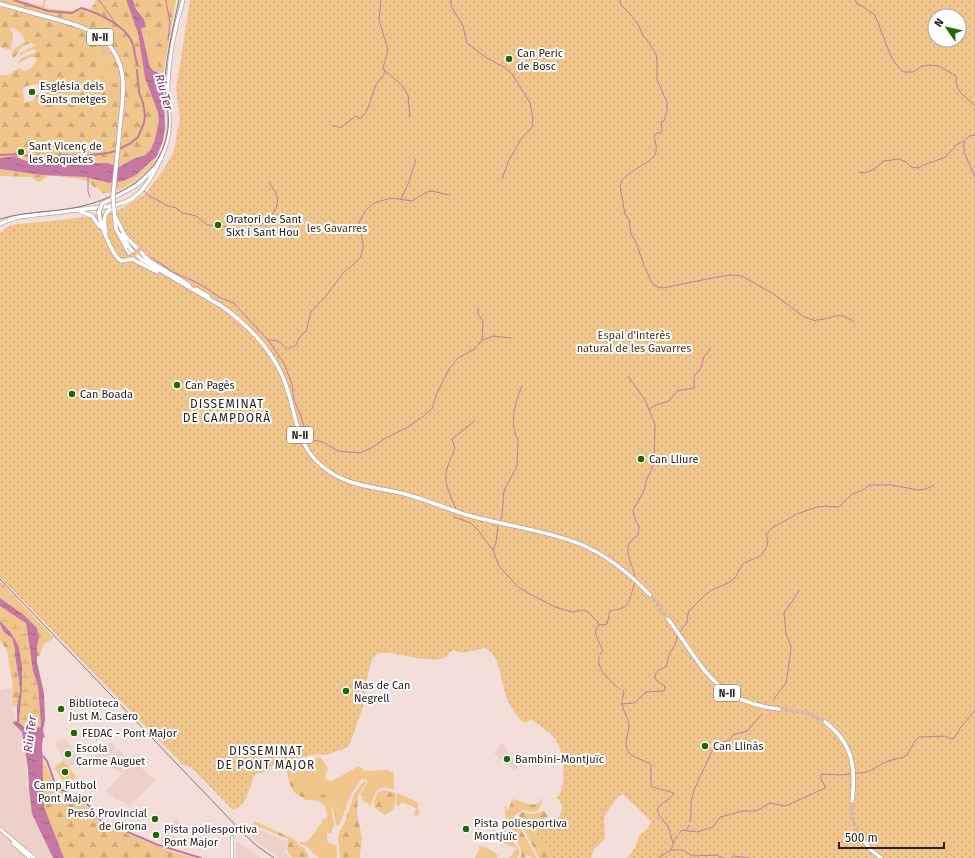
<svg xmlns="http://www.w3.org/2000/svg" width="975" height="858" viewBox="0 0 975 858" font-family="'Fira Sans',sans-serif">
  <defs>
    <pattern id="forest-firs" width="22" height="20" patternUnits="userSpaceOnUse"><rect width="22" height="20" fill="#f1c68c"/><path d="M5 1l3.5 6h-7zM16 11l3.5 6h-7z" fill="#cfaa78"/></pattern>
    <pattern id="wetland-marsh" width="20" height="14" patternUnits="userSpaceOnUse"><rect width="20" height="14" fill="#f1c68c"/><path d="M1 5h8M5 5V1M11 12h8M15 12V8" fill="none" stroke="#cfaa78"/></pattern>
    <pattern id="park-dots" width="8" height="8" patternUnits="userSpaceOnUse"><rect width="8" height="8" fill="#f1c68c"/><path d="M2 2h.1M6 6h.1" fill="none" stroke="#cfaa78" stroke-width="1.8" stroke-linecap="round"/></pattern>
    <pattern id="water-ripples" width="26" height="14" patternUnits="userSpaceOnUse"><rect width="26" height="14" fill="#c678a3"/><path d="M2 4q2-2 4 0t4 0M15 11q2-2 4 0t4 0" fill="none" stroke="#a16284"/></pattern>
  </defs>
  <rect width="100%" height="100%" fill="#f4deda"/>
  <!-- built -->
  <path fill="#eed0ca" d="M13,687L12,712L15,711L16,721L11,722L22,732L26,764L27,789H29L32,814L35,822L52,856L48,858H0V690Z
    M65,737L79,760L70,767L54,744Z
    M110,742L115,745L114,747L116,749L103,761L95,756Z
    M502,743L507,748L508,754L518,764V768L517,770L511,769L494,753Z
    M118,750L131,761V763L121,773L105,763Z
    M133,763H135L156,780L129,807L119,799L118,801L106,791Z
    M176,819L180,822L181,826L171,843L169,844L161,841V838Z
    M253,827L287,841L285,852L290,857L289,858H279L263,846L249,835Z
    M237,842H238L261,858H236V843Z"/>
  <!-- grass -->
  <path fill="#f1c68c" d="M141,27H146C155,38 157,58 159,72L154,71L150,66Z
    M106,52L117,72L115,84L98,74L96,64L102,53Z
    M318,757L321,758L328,769L325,777L327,780L332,781L359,766L365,771L388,770L394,773V790C377,783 375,792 371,806L361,799L363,797L360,794L368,782L365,779H361L351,794L340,824L338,826L336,825C333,814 335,808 329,799C322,790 318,792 310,789C302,786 289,772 289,764C301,763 308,764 318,757Z
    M64,760L76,777L66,785L54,768Z
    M327,818V840L328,842L337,846V858H319L307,847L299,843L300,842H307C312,835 320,827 323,819Z
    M504,825C505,829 507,834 509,838C515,844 523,849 517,858H509L517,848L505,844L500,826Z
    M478,846C484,846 494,851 498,856L497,858H475L480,848Z"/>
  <!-- forest -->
  <path fill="url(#forest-firs)" fill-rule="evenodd" d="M0,0H18L42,6L44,0H46L44,8L71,11L82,7L91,9L96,0H126L138,33L145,78L158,113L159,122L154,142L150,151L145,155L133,159L119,167L108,163H52L29,162L21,157L13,156L0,158V75H8L19,68L25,71L32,67L37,60L34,57H30L17,64L21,58L37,52L34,49L24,53L20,57V53L36,45L31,43C18,47 22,48 15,57L13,58L11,54L13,50L25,41L22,34L12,27L10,28L13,34L11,50L0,47ZM106,52L117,72L115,84L98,74L96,64L102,54ZM38,84L43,87L46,92L43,95H36L34,100L27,102H24L23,89L26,86Z
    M133,0H176L163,75L159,72C157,55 153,43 146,27C145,25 146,22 144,19C139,10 136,11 133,0Z
    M157,156C153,171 119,196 102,193L98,188L94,187L88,182L80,179L57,176H48L39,182L31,177L0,176V169L41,175L85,177L108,183L117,182L136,175Z
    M0,581L54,638L44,644L39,656H37V647L39,638L37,628L24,615L0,598Z
    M0,624L4,632L12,638L15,649V656L19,679L20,692L17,707L12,706L13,687L7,651L0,640Z
    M42,756L53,782L69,796L81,800L99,822L145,841L169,851L195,858H64L44,807Z
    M286,768H289L294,776L310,789L319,791L328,797L333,806L331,808L333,813L332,814L334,822L331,834L327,833C327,813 331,799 305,800L304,798C289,793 290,781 286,768Z
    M364,781L366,783L358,795L357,813L362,838L360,858H340L338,837L340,831L345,822L354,794Z
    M384,790L396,793L395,804L394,806L395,808L385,815L375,808L374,801L378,792Z
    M397,793L419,803L417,808L420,810L418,816L414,815L416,808L401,802L398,806L396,805Z
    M542,796L541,805L538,810L533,812L522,810L514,816L515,819H517V825L519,826L537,858H532L527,855L524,858H520C526,849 511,834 507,824C505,818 505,812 505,805L507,809H509L512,800L514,799C520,801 534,808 539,802C541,800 541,798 542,796Z
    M563,808H564L563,858H539L523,828L519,815L522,812L533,814L544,811L548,816L544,819L528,820L532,828C553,824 553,830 563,808Z
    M254,821L292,838L297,842L298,845L304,848L309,857L292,858L287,850L288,839L254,825Z"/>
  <!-- wetland -->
  <path fill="url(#wetland-marsh)" d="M0,606L26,622L33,671L38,686L41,726L34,730L28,731L19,723L22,666L20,654L19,647L11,633L0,621Z"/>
  <!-- park -->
  <path fill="url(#park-dots)" fill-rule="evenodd" d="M190,0H975V858H627L635,848L639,836L647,829L651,822L649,819L623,794L617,798L604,816L605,839L594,849L591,858H553L534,832L537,827L554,825C561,817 567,807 557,798C560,794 561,791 562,787C565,776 563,749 556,740C550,732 540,726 532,720L524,723C517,716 512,710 508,701C501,685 501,655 485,648L463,653L453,650L445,657L438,660L416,658L391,653H380L377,654L372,659L366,683L364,703L360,716L349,745L344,749L326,755L316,754L279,763L272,766L263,773L256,774C249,783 247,810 232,809L191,767L183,765L0,577V233L7,227L17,224L52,221L85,217L119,210L145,194L164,169L174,151L180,118L176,90ZM935,16H959V40H935Z"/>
  <!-- water -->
  <path fill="url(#water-ripples)" d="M126,0H133L136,9L144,19L146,27L141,28L150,67L154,71L163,75L165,128L163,141L157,156L136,175L123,181L109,183L85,177L41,175L0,169V158L14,156L29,162L52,163H108L119,167L133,159L145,155L150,151L154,142L159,122L158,113L145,78L138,33Z
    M0,598L24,615L37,628L39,638L37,647V662L44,693L45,720L43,730L45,738L43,737L42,747L44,807L64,858H53L32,814L29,789L28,769L22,732L12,722L17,721V707L20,691L19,679L15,656V649L12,638L4,632L0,624V621L11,633L19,647L20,654L22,666V687L19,723L29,731L34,730L41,726L38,686L33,671L26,623L0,606Z"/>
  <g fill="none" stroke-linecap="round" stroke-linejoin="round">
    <!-- stream -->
    <path stroke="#c678a3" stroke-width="1" d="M99,0L117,25
      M166,0L170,23L168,40
      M451,0V6L463,26L467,43L487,58L504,67L512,74L530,103L533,119L532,127L521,139L509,160L502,179
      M620,0L621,5L630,14L639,26L643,36L648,41L656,54L657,61V80L667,102V111L664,121L661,122L662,130L660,133H657L654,136C655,142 657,146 656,152C651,166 623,170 620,186L625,214L629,220L631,234L636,242L644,265L650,279L654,285L658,287L663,288L717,277L731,275L742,276L775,295L804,317L816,321
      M855,0L857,4L862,6L875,15L890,54L895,63L903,72H913L922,66L930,65L939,66L956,76C955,93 964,94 975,106
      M384,70L402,85L408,95L410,117
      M333,126H336L340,128L356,116L360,119C369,112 371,97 375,87C377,82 382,78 384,74C385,70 384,70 383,68L388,50L379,20L381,0
      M975,135L969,136L964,141V152L975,177
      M859,172L865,173L874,169L884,161L899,159L906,162L911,167L919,168L923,165L946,157L956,145L964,141
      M88,178V192L90,197
      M144,191L148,195L168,206L176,208L183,213L196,216L207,225L223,226L249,234H252C261,223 281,213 277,196C276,191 271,187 269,182
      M401,199L409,182L416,159
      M151,257L173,272L198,283L221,298L234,303L268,340L284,363L292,384L294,400L301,416L307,437L313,440L323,442L338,451L360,453L373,447L384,439L408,427L421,418L432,409L436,395L449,369L458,358L475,349L482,340L483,321L478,314V308
      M817,320C835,319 837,309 854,322
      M268,340C272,340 276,340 279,342C287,346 284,352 296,345L300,337L306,331L311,312L326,296L343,273L360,258L363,249V244L359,223L365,211L374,203L391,198L412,201L427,192L432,191L449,195
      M483,340L493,336L511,338
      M628,376L645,400L655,424L654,464L646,481L644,491L633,510L635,519L639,526L638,535C617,549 635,563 635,579
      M649,410L653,406L669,401L677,391L694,388V376L700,370L704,357L711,348
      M456,509C443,478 442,479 455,448L452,439L475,421
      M454,515V517L471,523L477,529L493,550L499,566L517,586L528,593L555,607L572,612L583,610L588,612L597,621L599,625
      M499,521L502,517L504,491L517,466L518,440C509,424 515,402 522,386
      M493,550L496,543L498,525
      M631,595L635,582
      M600,655L603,650C600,644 590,629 600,625C602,625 605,624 607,624L610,611C619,609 631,608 630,596
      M599,657C596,670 611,681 620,689
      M622,700L624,693L623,690
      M773,700L786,683L790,657L791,646L786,634L784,613L799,591
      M622,702C622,711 629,717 629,726C628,735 623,746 629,753C633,758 646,760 651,765V784L653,787L674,793C670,801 660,802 657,810L659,815L668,826L673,843
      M621,704L634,703L646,692L664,691L665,686L656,680C653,672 659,669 666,667L669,655L676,643L677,636L688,621L687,618L689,611L704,596L712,590L730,582L735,578L742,565L746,562L761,556L767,546L768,541L766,535L772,528L797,514L817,507L826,506L837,507L840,506L852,494L861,491L869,485H892L918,490L926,489L934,485
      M690,822L691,813V802L694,790L713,749L718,744L729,740L733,735L747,731L762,714
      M687,829L689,825
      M672,850H683L692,856L715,855L725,858
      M658,858L671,850L675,839L682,830L697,832L703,830L713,827L720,817L725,816L742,811H756L770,803L785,806L790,804L825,788C825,783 818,779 822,774L840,775L867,772L888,761L904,757L907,755L915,741L919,737L945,736L951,739L954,738L961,727L975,711
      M731,858L734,856L749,858"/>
    <!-- canal -->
    <path stroke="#c678a3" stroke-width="2" d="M14,0L48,11L72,13L81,8C98,13 128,26 133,45C135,51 135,58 137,64
      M119,149L131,143L138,137L144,123L145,115L143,103L139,92L137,70
      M0,155L19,154L38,158L63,155L85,156L108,153L116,151
      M41,754L47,761L54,781L61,789L69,794L81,798L90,807L92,813L100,820L158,845L201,858"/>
    <!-- trunk-tunnel -->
    <path stroke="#ccb8b5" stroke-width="3.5" stroke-dasharray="3.5 2" stroke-linecap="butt" d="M650,595L668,619
      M779,709L807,713L825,722
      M852,801C851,816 854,829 863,840"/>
    <!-- secondary casing -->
    <g stroke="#b9a4a0" stroke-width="4">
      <path id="secondary" d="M232,858V837"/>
    </g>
    <!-- primary casing -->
    <g stroke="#b9a4a0" stroke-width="4.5">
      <path id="primary" d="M161,158C175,128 167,115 168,85C169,57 175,27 183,0
        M0,829L34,858
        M13,843L29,857"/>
    </g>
    <!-- trunk casing -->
    <g stroke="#b9a4a0" stroke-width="5">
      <path id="trunk" d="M0,4C16,8 32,13 48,17C85,27 119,35 123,81C124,99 120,119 119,137
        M102,204L137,185L154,169
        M114,209L116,229L129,253
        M79,211L92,216L100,227
        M99,212C99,222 112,255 121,261L133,259
        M116,218L125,236L137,248
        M0,224L9,220L18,217C41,214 63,212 85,209C101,207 119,207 133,198C146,189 154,172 161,158
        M106,232C103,221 103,211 115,207
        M121,235L129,247
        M141,252L148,260L189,285
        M141,259L223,307C246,324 270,348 282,375C299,413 291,448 333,474C355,487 381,488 405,494C428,500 449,510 471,516C507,526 545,530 580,544C607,555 630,574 650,595
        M134,260L157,272
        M196,289L208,296
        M668,619C703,666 714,702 779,709
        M825,722C853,743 856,768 852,801
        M863,840L871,850L881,858"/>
    </g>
    <!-- secondary -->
    <use href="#secondary" stroke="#fff" stroke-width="2.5"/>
    <!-- primary -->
    <use href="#primary" stroke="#fff" stroke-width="3"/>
    <!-- trunk -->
    <use href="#trunk" stroke="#fff" stroke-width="3.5"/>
    <!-- rail -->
    <path stroke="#867875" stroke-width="1" d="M0,219C29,210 61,213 90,204C127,193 163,171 168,129C170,113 165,97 165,81C166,56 174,24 179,0
      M0,579L244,834L257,846L274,858"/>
    <!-- trunk-bridge casing -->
    <g stroke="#b9a4a0" stroke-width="5" stroke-linecap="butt">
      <path id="trunk-bridge" d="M114,209L113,196L119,137
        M99,212L102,204
        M129,247L132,251
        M138,256L141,259"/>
    </g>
    <!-- trunk-bridge -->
    <use href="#trunk-bridge" stroke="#fff" stroke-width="3.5"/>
  </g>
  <!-- markers -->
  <g fill="#216800" stroke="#fff" stroke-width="1.5">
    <circle cx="509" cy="59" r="4"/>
    <circle cx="32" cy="92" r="4"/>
    <circle cx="21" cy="152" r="4"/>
    <circle cx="218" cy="225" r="4"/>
    <circle cx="177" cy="385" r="4"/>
    <circle cx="72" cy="394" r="4"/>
    <circle cx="641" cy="459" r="4"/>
    <circle cx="346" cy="691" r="4"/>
    <circle cx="61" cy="709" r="4"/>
    <circle cx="74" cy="733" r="4"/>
    <circle cx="705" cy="746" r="4"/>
    <circle cx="68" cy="754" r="4"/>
    <circle cx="507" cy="759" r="4"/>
    <circle cx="65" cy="772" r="4"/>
    <circle cx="155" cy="819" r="4"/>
    <circle cx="466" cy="829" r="4"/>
    <circle cx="156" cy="835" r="4"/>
  </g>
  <g text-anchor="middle" stroke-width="4" stroke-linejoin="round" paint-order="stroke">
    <!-- shield labels -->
    <g fill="#fff" stroke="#6a6464" stroke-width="1">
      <rect x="87" y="29" width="26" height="16" rx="3"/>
      <rect x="287" y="427" width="26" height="16" rx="3"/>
      <rect x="714" y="685" width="26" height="16" rx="3"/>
    </g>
    <g font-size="10" font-weight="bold" fill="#2a2221">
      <text x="100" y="41">N-II</text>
      <text x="300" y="439">N-II</text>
      <text x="727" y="697">N-II</text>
    </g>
    <!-- poi labels -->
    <g font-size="11" fill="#2a2221" stroke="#fff" text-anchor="start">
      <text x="517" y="57">Can Peric<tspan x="517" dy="13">de Bosc</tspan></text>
      <text x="40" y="90">Església dels<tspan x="40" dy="13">Sants metges</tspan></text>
      <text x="29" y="150">Sant Vicenç de<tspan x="29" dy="13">les Roquetes</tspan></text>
      <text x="226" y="223">Oratori de Sant<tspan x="226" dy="13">Sixt i Sant Hou</tspan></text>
      <text x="185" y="389">Can Pagès</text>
      <text x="80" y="398">Can Boada</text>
      <text x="649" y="463">Can Lliure</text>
      <text x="354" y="689">Mas de Can<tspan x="354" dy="13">Negrell</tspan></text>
      <text x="69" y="707">Biblioteca<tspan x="69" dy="13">Just M. Casero</tspan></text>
      <text x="82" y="737">FEDAC - Pont Major</text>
      <text x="713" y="750">Can Llinàs</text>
      <text x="76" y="752">Escola<tspan x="76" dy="13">Carme Auguet</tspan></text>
      <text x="515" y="763">Bambini-Montjuïc</text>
      <text x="65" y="789" text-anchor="middle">Camp Futbol<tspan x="65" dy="13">Pont Major</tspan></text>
      <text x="147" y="817" text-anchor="end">Presó Provincial<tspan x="147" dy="13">de Girona</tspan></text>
      <text x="474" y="827">Pista poliesportiva<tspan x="474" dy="13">Montjuïc</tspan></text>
      <text x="164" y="833">Pista poliesportiva<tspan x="164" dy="13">Pont Major</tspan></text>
    </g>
    <!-- park labels -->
    <g font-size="11" fill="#4b3515" stroke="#fff">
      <text x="337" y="232">les Gavarres</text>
      <text x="634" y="339">Espai d'interès<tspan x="634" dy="13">natural de les Gavarres</tspan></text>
    </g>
    <!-- water labels -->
    <g font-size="12" font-style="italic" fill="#862963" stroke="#fff">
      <text transform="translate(164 92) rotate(74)" y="4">Riu Ter</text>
      <text transform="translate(30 734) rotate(-83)" y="4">Riu Ter</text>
    </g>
    <!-- neighbourhood labels -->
    <g font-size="12" letter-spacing="1" fill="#2a2221" stroke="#fff">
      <text x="227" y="408">DISSEMINAT<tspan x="227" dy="14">DE CAMPDORÀ</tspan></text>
      <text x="266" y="755">DISSEMINAT<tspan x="266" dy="14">DE PONT MAJOR</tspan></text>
    </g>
  </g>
  <!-- north arrow -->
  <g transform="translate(947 28) rotate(304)"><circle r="19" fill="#ffffff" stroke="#aaa7a6"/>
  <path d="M0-3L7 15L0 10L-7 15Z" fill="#216800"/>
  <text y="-6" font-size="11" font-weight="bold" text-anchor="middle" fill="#2a2221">N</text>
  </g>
  <!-- scale -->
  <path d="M839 842v6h105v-6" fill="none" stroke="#2a2221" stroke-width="2"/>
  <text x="845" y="842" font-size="12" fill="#2a2221" stroke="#ffffff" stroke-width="3" paint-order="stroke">500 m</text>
</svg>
